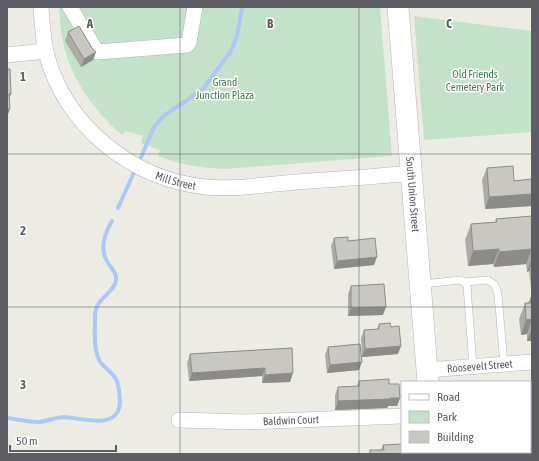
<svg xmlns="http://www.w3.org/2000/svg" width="539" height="461" viewBox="0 0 539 461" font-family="'Asap Condensed',sans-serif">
  <rect width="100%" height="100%" fill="#edece4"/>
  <!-- green -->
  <path fill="#c4e2c9" d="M59,7H380L392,156L225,169C202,168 179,165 158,156L160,150L141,143L143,136L126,131L122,135C94,111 70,78 63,41C60,30 60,18 59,7Z
    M414,16L532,31V132L424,140Z"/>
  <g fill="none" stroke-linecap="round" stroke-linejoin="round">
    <!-- stream -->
    <path stroke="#acc8f5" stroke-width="4" d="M139,162L153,129L158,122L165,115L203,89L231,51L237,36L242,7
      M118,208L136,168
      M7,418C17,419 27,422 37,422C46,422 55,417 64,417C82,418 119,431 120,402C120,396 119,388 117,381C114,374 106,369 101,363C93,352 95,332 95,318C94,297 114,295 116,280C117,271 110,268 107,261C99,248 105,233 112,221"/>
    <!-- lane casing -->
    <g stroke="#b4b5ba" stroke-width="8">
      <path id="lane" d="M464,282L467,286L473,366
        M423,284L460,280L464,282L488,280L495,285L498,295L504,364"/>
    </g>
    <!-- street casing -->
    <g stroke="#b4b5ba" stroke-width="16">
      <g id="street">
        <path id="s1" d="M41,7C42,22 43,38 46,52C64,125 132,180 206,187C236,190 267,184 297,182C335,179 373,177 412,173"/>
        <path d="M70,7L97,52L187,45L189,42L195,7"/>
        <path d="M7,55L46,51"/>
        <path id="s2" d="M427,370L532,362"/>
        <path id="s3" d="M179,420L245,422L402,416"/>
      </g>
    </g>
    <!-- secondary casing -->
    <g stroke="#b6b7bd" stroke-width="22">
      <g id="secondary">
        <path id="s4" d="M398,7L428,382"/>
        <path d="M434,452V454"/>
      </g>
    </g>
    <!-- lane -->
    <use href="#lane" stroke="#fff" stroke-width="7"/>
    <!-- street -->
    <use href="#street" stroke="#fff" stroke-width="15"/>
    <!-- secondary -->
    <use href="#secondary" stroke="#fff" stroke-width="21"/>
  </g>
  <!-- wall -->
  <path fill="#acaba6" d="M68,32L92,48L96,52L93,60L81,67L65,41Z
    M487,168L514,181L532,179V206L485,209L482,180Z
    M532,216V341H527V334L521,335L519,319L525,303H528L531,297H532L529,271L527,272L526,264L494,267L493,264L468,266L465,240L471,224L495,222L496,219Z
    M334,238L348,241L374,265L334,269L331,246Z
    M351,286L383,315L348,316V294Z
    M379,324L391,327L398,354L362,357L361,338L364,330L377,329Z
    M328,347L359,370L327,373L325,355Z
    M292,348L290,382L262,383V376L189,381L187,363L190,354Z
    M359,381L389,384L400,398L397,406H388L387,408L335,410V395L338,387L357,386Z
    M383,445L404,454H369L370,450H381Z"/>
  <!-- shaded-wall -->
  <path fill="#8c8b87" d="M96,52L93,60L81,67L84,59Z
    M9,94H11L8,102Z
    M7,109H10L7,117Z
    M532,194V206L485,209L489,197Z
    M499,249L493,264L468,266L473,251Z
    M532,249L526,264L494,267L499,252Z
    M377,257L374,265L334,269L337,261Z
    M532,258V264L529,271L527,272Z
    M386,307L383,315L348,316L351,308Z
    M532,319L527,334L521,335L526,320Z
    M532,328V341H527Z
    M401,346L398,354L362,357L365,349Z
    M362,362L359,370L327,373L330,365Z
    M265,368L262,376L189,381L192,373Z
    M293,373L290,382L262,383L265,375Z
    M400,398L397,406H388L387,408L335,410L338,401Z"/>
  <!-- building -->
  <path fill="#c8c7c1" stroke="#8c8b87" d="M79,26L92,48L96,52L84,59L68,32Z
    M7,69H10L11,94H9L10,109H7Z
    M513,166L514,181L532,179V194L489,197L487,168Z
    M532,216V249L499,252V249L473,251L471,224L497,222L496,219Z
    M348,237V241L375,238L377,257L337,261L334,238Z
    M384,284L386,307L351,308V286Z
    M532,296V319L526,320L525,303H531V297Z
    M390,323L391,327L399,326L401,346L365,349L364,330L379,329V324Z
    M360,344L362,362L330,365L328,347Z
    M292,348L293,373L265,375V368L192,373L190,354Z
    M389,379V384H399L400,398H390V399L338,401V387L359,386V381Z
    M402,444V452H404V454H370V450H384L383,445Z"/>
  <!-- grid -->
  <path fill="none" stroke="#5c5e63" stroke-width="1" stroke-opacity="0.55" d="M180,7V454M359,7V454M7,154H532M7,307H532"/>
  <g text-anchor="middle" stroke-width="3" stroke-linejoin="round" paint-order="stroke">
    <!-- park labels -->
    <g font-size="11" fill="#3f7f4d" stroke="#fff">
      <text x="475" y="78">Old Friends<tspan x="475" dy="13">Cemetery Park</tspan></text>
      <text x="225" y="86">Grand<tspan x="225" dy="13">Junction Plaza</tspan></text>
    </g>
    <!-- street labels -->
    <g font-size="11" fill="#5c5e63" stroke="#fff">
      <text dy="4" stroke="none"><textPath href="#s1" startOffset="237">Mill Street</textPath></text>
      <text dy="4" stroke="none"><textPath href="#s4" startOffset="188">South Union Street</textPath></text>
      <text dy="4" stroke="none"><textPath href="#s2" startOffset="53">Roosevelt Street</textPath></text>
      <text dy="4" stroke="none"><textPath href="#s3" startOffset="112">Baldwin Court</textPath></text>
    </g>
  </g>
  <g font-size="13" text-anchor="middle" font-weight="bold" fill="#5c5e63" stroke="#fff" stroke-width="3" stroke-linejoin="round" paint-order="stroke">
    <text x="90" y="28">A</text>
    <text x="270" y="28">B</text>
    <text x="449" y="28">C</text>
    <text x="23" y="81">1</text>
    <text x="23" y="235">2</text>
    <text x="23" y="389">3</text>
  </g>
  <!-- border -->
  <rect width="539" height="461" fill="none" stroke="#5c5e63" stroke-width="16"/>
  <!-- legend -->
  <rect x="401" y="381" width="130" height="72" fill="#ffffff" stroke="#bebfc1"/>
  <rect x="409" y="394" width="20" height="6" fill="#ffffff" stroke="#bebfc1"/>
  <text x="437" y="401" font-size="12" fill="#5c5e63">Road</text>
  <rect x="409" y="411" width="20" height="12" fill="#c4e2c9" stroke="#bebfc1"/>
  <text x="437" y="421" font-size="12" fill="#5c5e63">Park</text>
  <rect x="409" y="431" width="20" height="12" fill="#c8c7c1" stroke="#bebfc1"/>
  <text x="437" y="441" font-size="12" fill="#5c5e63">Building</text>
  <!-- scale -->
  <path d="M10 445v6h106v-6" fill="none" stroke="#5c5e63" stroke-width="2"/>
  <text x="16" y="445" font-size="12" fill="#5c5e63" stroke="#ffffff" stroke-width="3" paint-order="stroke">50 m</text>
</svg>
